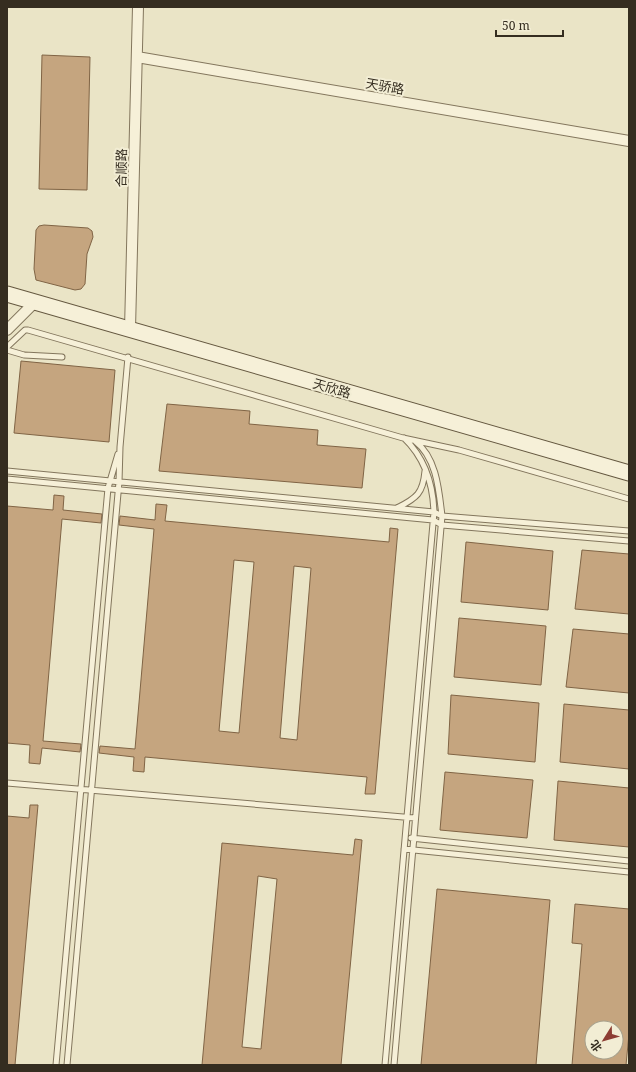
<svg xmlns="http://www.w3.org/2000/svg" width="636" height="1072" viewBox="0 0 636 1072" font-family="'Noto Serif','Noto Sans SC',serif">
  <rect width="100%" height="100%" fill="#eae4c6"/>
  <!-- building -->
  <path fill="#c5a57f" stroke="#806445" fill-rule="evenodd" d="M42,55L90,57L87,190L39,189Z
    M44,225L88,228L92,231L93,237L87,254L85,284L81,289L75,290L36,280L34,269L36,230L39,226Z
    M21,361L115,370L109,442L14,433Z
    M167,404L250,411L249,424L318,430L317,445L366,449L362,488L159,471Z
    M54,495L64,496L63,510L102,514L101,523L62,519L43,741L81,744L80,752L42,748L40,764L29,763L30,745L7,743V506L53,510Z
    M156,504L167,505L165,521L389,542L390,528L398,529L375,794H365L367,777L145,757L144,772L133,771L134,757L99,753L100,746L135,749L154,529L119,525L120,516L155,520ZM234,560L254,562L239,733L219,731ZM294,566L311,568L297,740L280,738Z
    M466,542L553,551L548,610L461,602Z
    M582,550L629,554V614L575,609Z
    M459,618L546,626L541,685L454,677Z
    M573,629L629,634V693L566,687Z
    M451,695L539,703L535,762L448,754Z
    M564,704L629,710V769L560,762Z
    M445,772L533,780L527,838L440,830Z
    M558,781L629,788V847L554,840Z
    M30,805H38L15,1065H7V816L29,818Z
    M355,839L362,840L341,1065H202L222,843L353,855ZM258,876L277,879L261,1049L242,1047Z
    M437,889L550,900L536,1065H421Z
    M575,904L629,909V1034L626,1065H572L582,944L572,943ZM592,1028H616V1052H592Z"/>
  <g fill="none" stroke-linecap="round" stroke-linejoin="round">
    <!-- lane casing -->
    <g stroke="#83765d" stroke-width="7">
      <path id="lane" d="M7,347L25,330H28L403,438L459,450L629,499
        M7,350L24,355L62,357
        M7,471L434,512L442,516L629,531
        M7,479L433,520L442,525L629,541
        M397,508C417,498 423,493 425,471
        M7,783L415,818
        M411,838L629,861
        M404,849L629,872
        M56,1065L108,488L118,454
        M67,1065L119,482L120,447L128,357
        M385,1065L434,512C433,484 424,457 404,438
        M394,1065L442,516C439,491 437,458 415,441"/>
    </g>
    <!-- street casing -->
    <g stroke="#83765d" stroke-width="12">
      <path id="street" d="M137,57L629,141
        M130,329L138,7
        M7,330L35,302"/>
    </g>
    <!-- secondary casing -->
    <g stroke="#655840" stroke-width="17">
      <path id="secondary" d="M7,294L629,473"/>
    </g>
    <!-- lane -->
    <use href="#lane" stroke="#f6f0d8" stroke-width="5"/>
    <!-- street -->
    <use href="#street" stroke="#f6f0d8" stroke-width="10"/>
    <!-- secondary -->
    <use href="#secondary" stroke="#f6f0d8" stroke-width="15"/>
  </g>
  <g text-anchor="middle" stroke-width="4" stroke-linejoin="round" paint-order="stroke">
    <!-- street labels -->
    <g font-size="13" fill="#352d20" stroke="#f2edd4">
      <text transform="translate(385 86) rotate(10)" y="5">天骄路</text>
      <text transform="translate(121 168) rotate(-89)" y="5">合顺路</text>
      <text transform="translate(332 388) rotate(16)" y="5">天欣路</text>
    </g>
  </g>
  <!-- border -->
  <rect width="636" height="1072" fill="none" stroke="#352d20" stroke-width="16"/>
  <!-- north arrow -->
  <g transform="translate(604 1040) rotate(233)"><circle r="19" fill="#f2edd4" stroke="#a6a08c"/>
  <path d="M0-3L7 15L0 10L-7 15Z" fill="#8d3d33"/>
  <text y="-6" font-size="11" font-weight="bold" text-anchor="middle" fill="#352d20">北</text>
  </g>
  <!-- scale -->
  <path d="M496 30v6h67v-6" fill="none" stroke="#352d20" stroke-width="2"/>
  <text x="502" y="30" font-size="12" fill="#352d20" stroke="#f2edd4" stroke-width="3" paint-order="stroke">50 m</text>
</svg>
